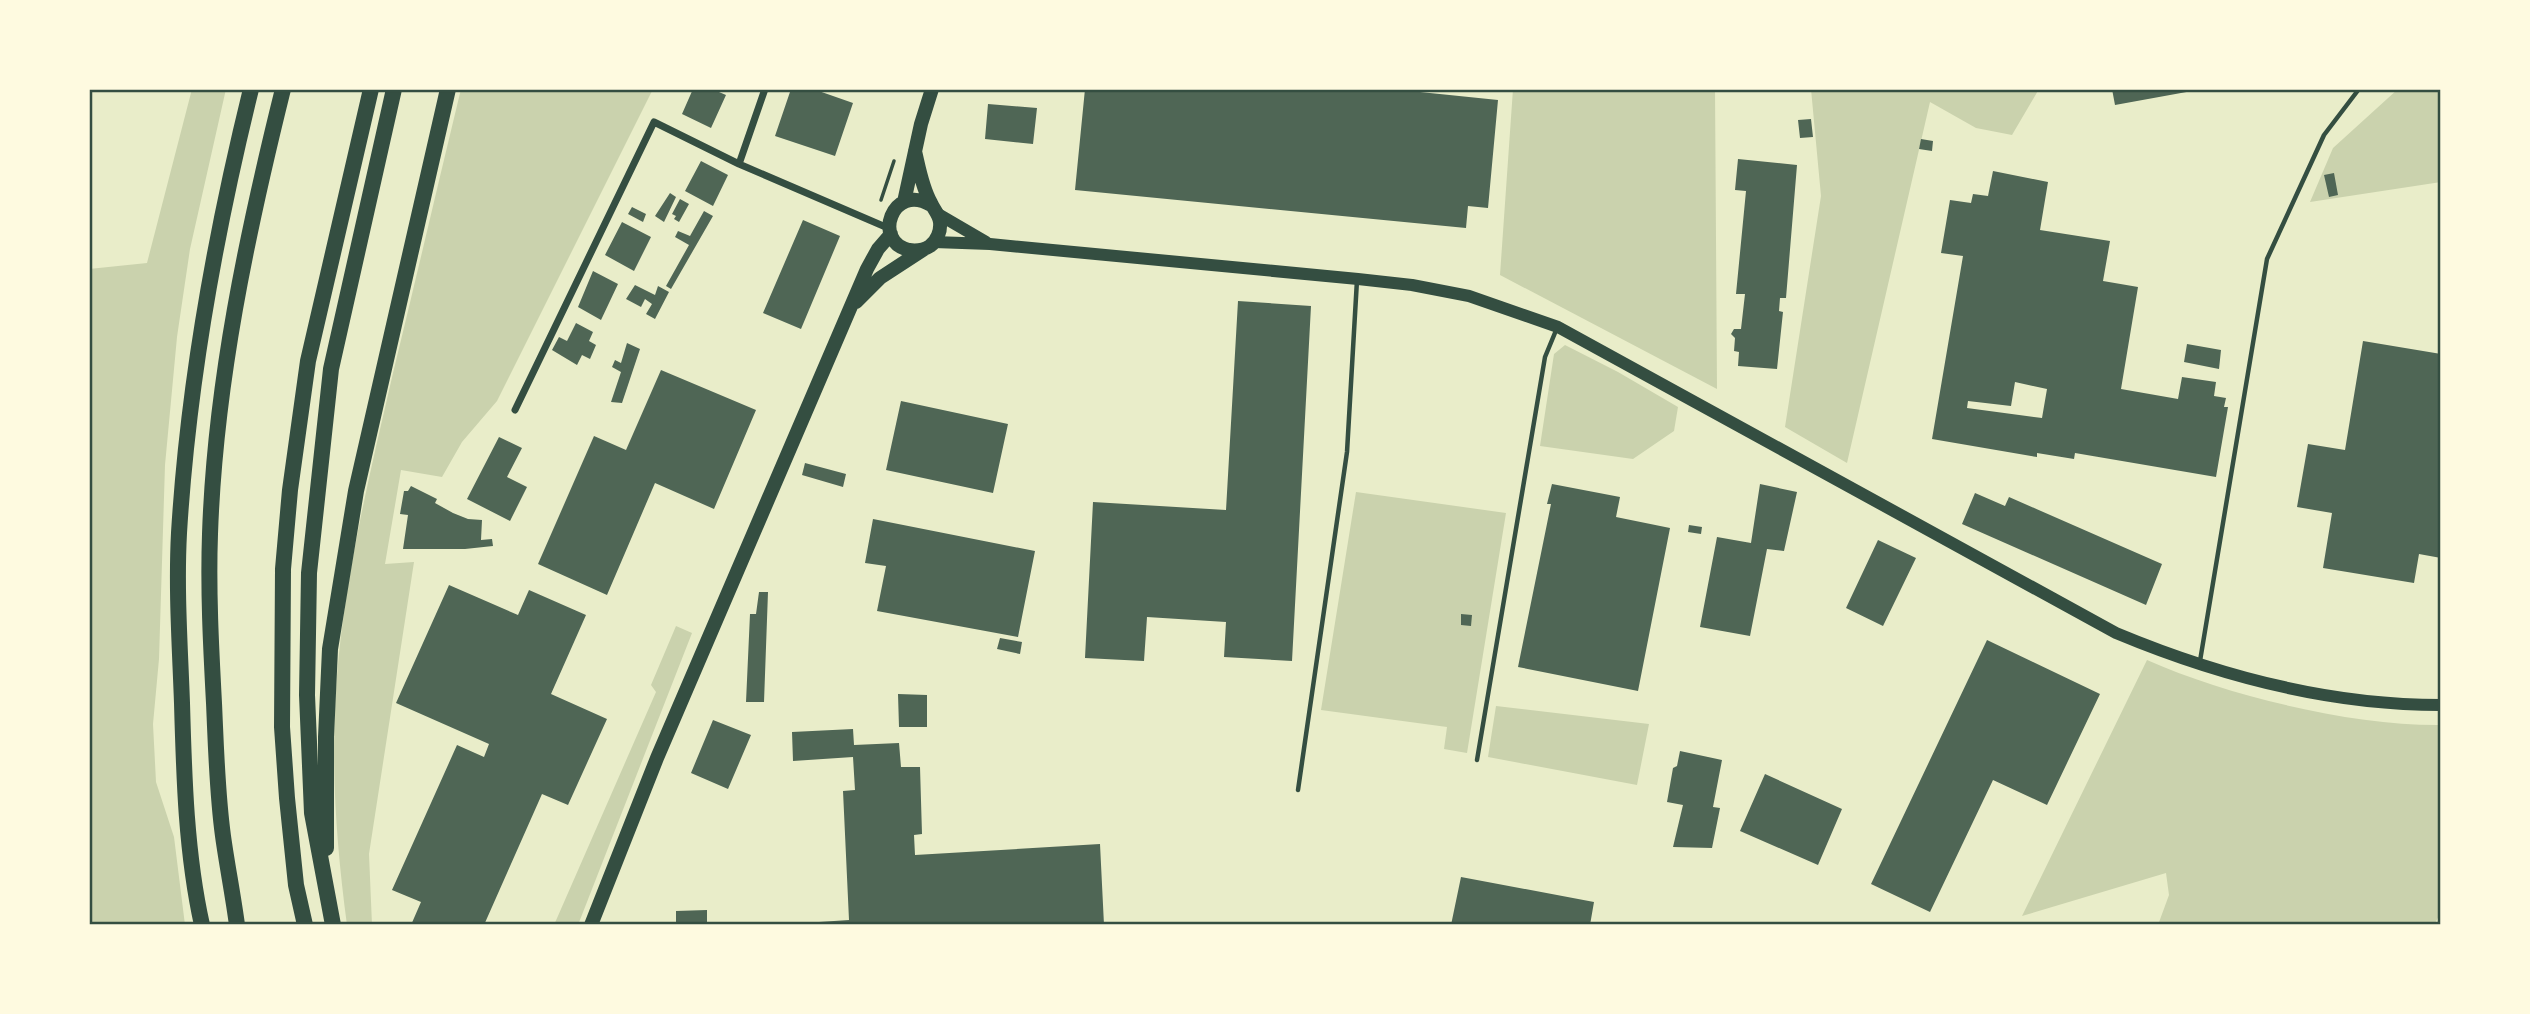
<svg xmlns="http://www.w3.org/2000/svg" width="2530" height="1014" viewBox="0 0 2530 1014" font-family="Manrope,sans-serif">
  <rect width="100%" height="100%" fill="#e9edc9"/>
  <!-- green -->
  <path fill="#cad2ad" d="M192,89H226L190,249L177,337L165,465L159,659L153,724L156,782L174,837L185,925H89V269L147,263Z
    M461,89H653L497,401L462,442L442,477L401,470L385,564L414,562L369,854L372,925H347C336,843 330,758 337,676C345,574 370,473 393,373C416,279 438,184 461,89Z
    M1513,89H1715L1717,389L1500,275Z
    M1811,89H2039L2012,135L1976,128L1930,102L1847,463L1785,427L1821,196Z
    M2398,89H2441V182L2310,202L2333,148Z
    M1565,345L1618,372L1678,407L1674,431L1633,459L1540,446L1554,354Z
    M1356,492L1506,513L1467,753L1444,749L1447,727L1321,710Z
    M676,626L692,633L578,925H554L656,692L651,685Z
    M2147,660C2228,696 2353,726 2441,725V912L2434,925H2158L2169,895L2166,873L2022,916Z
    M1496,706L1649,724L1637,785L1488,757Z"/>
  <!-- building -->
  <path fill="#4f6655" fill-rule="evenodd" d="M693,89H712L726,95L711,128L682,114Z
    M791,89H813L853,103L835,156L775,136Z
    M1085,89H1391L1498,100L1488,208L1468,206L1466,228L1075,190Z
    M2112,89H2192V91L2115,105Z
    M988,104L1037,108L1033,144L985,139Z
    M1811,119L1813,137L1800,138L1798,120Z
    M1921,139L1933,141L1932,151L1919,149Z
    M1738,159L1797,165L1786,298H1780L1779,311L1783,312L1777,369L1738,366L1739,352L1734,351L1735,338L1731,334L1734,329H1741L1745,294H1736L1746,191L1735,190Z
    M701,161L728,175L713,206L685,191Z
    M1993,171L2048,182L2040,230L2110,241L2103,281L2138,287L2121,389L2178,399L2182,377L2216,382L2214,396L2226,398L2224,407H2228L2216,477L2075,453L2074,459L2037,453V457L1932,439L1963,256L1941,253L1950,200L1971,203L1973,194L1988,196ZM2015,382L2047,389L2042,418L1967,408L1968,401L2011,406Z
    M2334,173L2338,195L2329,197L2324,175Z
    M670,193L676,197L664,222L655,216Z
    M680,199L689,204L679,222L674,219L676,216L672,214Z
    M632,207L646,214L643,222L628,214Z
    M704,211L713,216L671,289L666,286L689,245L675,237L678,231L690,236Z
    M803,220L840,236L801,329L763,313Z
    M622,222L651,237L634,271L605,255Z
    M593,271L618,284L601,320L578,307Z
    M635,285L655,295L658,286L669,292L655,319L646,314L652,304L645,299L641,307L626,299Z
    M1238,301L1311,306L1292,661L1224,657L1226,622L1147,617L1144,661L1085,658L1093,502L1226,510Z
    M576,323L593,332L589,341L596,345L590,359L582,355L577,365L552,350L559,337L567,341Z
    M2363,341L2441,354V558L2419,554L2414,583L2323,568L2332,513L2297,507L2308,444L2345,450Z
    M627,343L640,349L622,403L611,402L621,372L612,367L615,360L621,363Z
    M2187,344L2221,350L2219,369L2184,362Z
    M661,370L756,410L714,509L655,483L607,595L538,564L594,436L626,450Z
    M901,401L1008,424L993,493L886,470Z
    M499,437L522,448L507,477L527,487L510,521L467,499Z
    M805,463L846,474L843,487L802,475Z
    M1552,484L1620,497L1616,517L1670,528L1638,691L1518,667L1551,504H1547Z
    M1760,484L1797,492L1784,551L1767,549L1750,636L1700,627L1717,537L1751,543Z
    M411,486L437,499L435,503L453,513L468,519L482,520L481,540L492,539L493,546L465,549H403L408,515L400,514L404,491H408Z
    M1975,493L2005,506L2009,497L2162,564L2146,605L1962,524Z
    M873,519L1035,551L1018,637L877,611L886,566L865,563Z
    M1689,525L1702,527L1701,534L1688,532Z
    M1878,540L1916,558L1883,626L1846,608Z
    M449,585L518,615L529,590L586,615L551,694L607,719L568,805L542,794L484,925H411L421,902L392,890L457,745L484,757L489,744L396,703Z
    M759,592H768L764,702H746L750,614H756Z
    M1461,614L1472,615L1471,626L1461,625Z
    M1000,638L1022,642L1020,654L997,649Z
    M1987,640L2100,694L2047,805L1993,780L1930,912L1871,884Z
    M898,694L927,695V727H899Z
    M713,720L751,735L728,789L691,773Z
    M853,729L854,745L899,743L901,767H920L922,834L914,835L915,855L1100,844L1104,925H804V923L849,920L843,791L855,790L853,757L793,761L792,732Z
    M1680,751L1722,760L1713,807L1720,808L1712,848L1673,847L1683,805L1667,802L1673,768L1677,766Z
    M1765,774L1842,809L1818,865L1740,831Z
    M1461,877L1594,902L1590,925H1451Z
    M707,910V925H676V911Z"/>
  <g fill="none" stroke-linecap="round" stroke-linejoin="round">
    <!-- path -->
    <path stroke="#344e41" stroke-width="3.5" d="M881,200L894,161"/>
    <!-- service -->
    <path stroke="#344e41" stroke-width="4.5" d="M2200,661L2267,259L2324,135L2359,89
      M1477,760L1545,357L1557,328
      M1298,790L1347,452L1357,280"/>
    <!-- minor -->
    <path stroke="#344e41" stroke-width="7" d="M739,164L765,89
      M515,410L654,122L739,164L888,228"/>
    <!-- secondary -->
    <path stroke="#344e41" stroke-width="12" d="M938,214L986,242
      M934,242L990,244L1358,279L1412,285L1469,296L1558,327L2116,633C2219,676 2328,705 2441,705"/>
    <!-- primary -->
    <path stroke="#344e41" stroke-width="14" d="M915,151C919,168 922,187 931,203C934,210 939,214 940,222C941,231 937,241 930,246C924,250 916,251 909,250C872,242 892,182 931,205
      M904,202L921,124L932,89
      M856,302L880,278L923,250
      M591,925L657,758L867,269L878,249L891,234"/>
    <!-- motorway -->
    <path stroke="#344e41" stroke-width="16" d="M326,848V737L330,649L356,491L448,89
      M202,925C186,853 184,776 182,703C180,647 176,590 179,533C188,384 215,235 251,89
      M237,925C233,895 227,865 223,836C217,792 216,747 214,703C211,647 208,590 210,534C215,384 247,234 283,89
      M305,925L296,885L287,798L282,727L283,569L290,490L308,361L371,89
      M333,925L312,813L307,695L309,573L331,369L394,89"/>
  </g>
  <!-- border -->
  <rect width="2530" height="1014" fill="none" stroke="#fefae0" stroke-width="182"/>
  <rect x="91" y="91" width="2348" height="832" fill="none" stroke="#344e41" stroke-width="2.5"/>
</svg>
